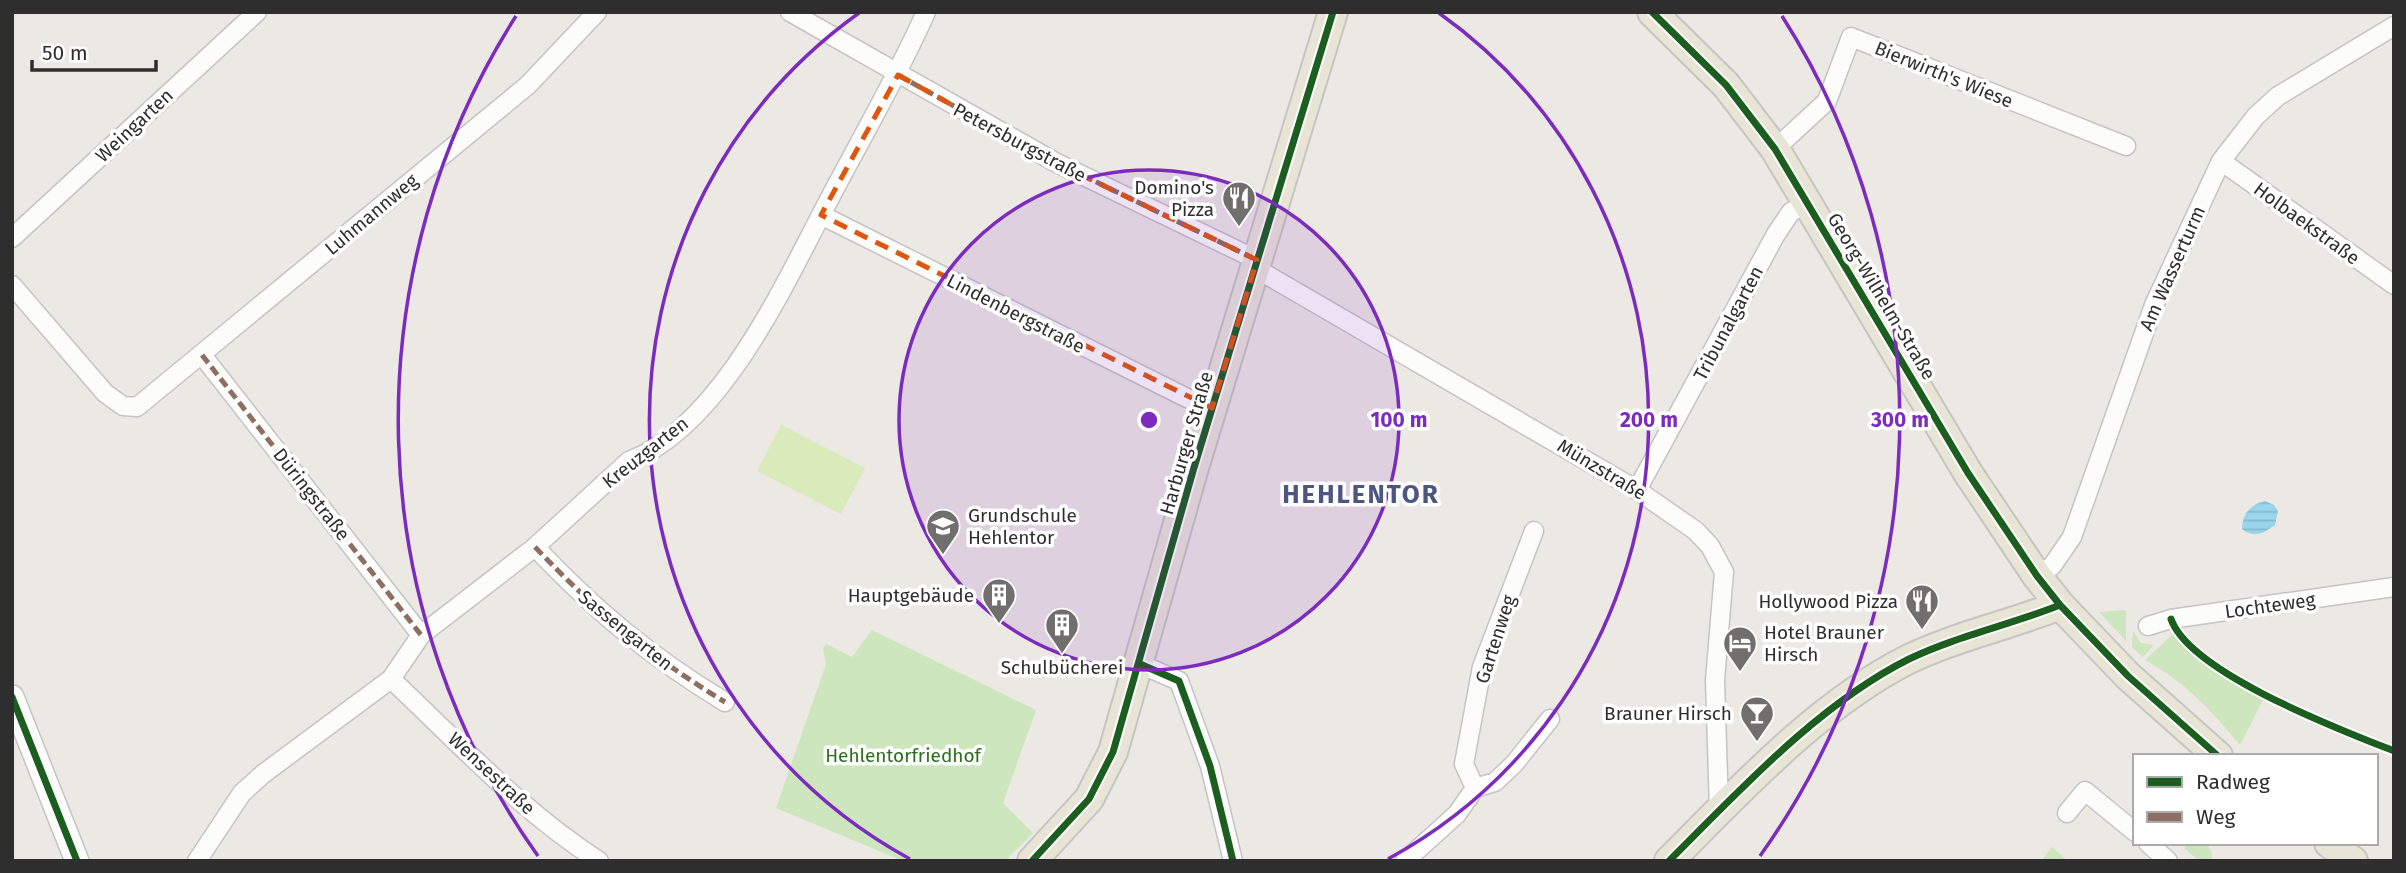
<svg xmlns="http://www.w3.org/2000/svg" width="2406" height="873" viewBox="0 0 2406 873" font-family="'Fira Sans',sans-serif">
  <defs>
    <pattern id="water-rules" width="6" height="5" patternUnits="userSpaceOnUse" patternTransform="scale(1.75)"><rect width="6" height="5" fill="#99d6ec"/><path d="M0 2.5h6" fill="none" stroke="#84b8cb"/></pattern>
  </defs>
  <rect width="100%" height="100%" fill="#ece8e4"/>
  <!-- grass -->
  <path fill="#cee6be" d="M2126,610V641L2099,612Z
    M872,630L1036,710L1003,803L1033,833L1005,861H903L776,808L826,664L823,648L826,644L852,657Z
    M2133,631L2141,643L2154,645L2143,657L2132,647Z
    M2173,634L2217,674L2264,698L2240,745C2211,710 2185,682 2145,660Z
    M2189,843H2207L2212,854V861H2199L2184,848Z
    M2052,847L2068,861H2041Z"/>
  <!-- pitch -->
  <path fill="#d9eabb" d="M781,425L865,468L841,514L757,471Z"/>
  <!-- water -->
  <path fill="url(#water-rules)" d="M2265,501L2274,505L2278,511L2275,525C2264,533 2254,539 2242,529C2242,514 2251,504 2265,501Z"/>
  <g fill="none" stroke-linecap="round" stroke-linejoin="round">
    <!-- minor casing -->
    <g stroke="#c5c4c5" stroke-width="21">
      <path id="minor" d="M790,12L1055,162L1257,260
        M1775,149L1827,101L1851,37L2126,146
        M2221,161L2394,285
        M821,215L1187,398L1212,408
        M12,238L257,12
        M1255,268L1637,490L1696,531L1710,546L1724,572L1715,680L1719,811
        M12,285L105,393L123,406L137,407L528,85L597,12
        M202,355L421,635
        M1637,490L1776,234L1791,212L1808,203
        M535,547C597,612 648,655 725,702
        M2037,576L2052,566L2072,537L2154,305L2221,161L2256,116L2278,96L2394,26
        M2148,626L2171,619L2394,587
        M1140,664L1179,681L1210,766L1233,861
        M391,679C458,742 521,811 599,861
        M1475,788L1464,764L1482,667L1534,531
        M2067,813L2085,791L2135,832
        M2148,843L2168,861
        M197,861L242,793L263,774L391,679L421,635L535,547L629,461C717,428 780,294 821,215C856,147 895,82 926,12
        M1405,861L1457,814L1475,788L1495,782L1514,764L1550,719"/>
    </g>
    <!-- tertiary casing -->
    <g stroke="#c5c4c5" stroke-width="26">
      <path id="tertiary" d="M12,697L77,861"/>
    </g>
    <!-- primary casing -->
    <g stroke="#c6c5c4" stroke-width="32">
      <path id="primary" d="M1652,12L1726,85L1775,149L1968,473L2037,576L2060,605L2128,676L2218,756
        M2329,843L2353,861
        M1032,861L1089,799L1113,752L1193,471L1333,12
        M1669,861C1740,790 1819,704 1909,659C1957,636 2010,625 2060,605"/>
    </g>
    <!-- minor -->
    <use href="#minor" stroke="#fcfcfb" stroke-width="18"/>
    <!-- tertiary -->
    <use href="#tertiary" stroke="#fcfcfb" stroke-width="23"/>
    <!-- primary -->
    <use href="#primary" stroke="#e8e4d6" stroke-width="28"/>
    <!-- quiet -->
    <path stroke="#8d6e63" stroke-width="5" stroke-dasharray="10 5" stroke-linecap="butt" d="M898,75L1055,162L1257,260
      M202,355L421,635
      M535,547C597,612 648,655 725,702"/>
    <!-- cycleway casing -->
    <g stroke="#fff" stroke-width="11">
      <path id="cycleway" d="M1652,12L1726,85L1775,149L1968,473L2037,576L2060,605L2128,676L2218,756
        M2171,619C2190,673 2341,730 2394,751
        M1140,664L1179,681L1210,766L1233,861
        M12,697L77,861
        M1032,861L1089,799L1113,752L1193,471L1333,12
        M1669,861C1740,790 1819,704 1909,659C1957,636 2010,625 2060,605"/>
    </g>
    <!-- cycleway -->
    <use href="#cycleway" stroke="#1b5e20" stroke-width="7"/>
  </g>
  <!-- marked area -->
  <path fill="none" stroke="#df570e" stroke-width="5" stroke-dasharray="14 9" stroke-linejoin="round" d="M898,75L1055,162L1257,260L1212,408L821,215Z"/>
  <!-- distance rings -->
  <circle cx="1149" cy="420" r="250" fill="#7b2cbf" fill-opacity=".12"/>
  <g fill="none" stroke="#7b2cbf" stroke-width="3.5">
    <circle cx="1149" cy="420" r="250"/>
    <path d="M910 859A500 500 0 0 1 859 13M1439 13A500 500 0 0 1 1388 859"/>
    <path d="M538 856A751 751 0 0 1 516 16M1782 16A751 751 0 0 1 1760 856"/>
  </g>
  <!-- icons -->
  <defs>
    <g id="restaurant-pin" transform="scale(1.75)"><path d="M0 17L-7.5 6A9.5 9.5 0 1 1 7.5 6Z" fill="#706f6e" stroke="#fff"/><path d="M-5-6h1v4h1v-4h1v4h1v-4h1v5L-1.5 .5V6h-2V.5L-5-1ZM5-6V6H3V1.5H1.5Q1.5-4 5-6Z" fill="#fff"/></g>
    <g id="school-pin" transform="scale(1.75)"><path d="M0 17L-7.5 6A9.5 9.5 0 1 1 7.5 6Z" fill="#706f6e" stroke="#fff"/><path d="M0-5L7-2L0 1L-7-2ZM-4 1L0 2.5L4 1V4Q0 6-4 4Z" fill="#fff"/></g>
    <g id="building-pin" transform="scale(1.75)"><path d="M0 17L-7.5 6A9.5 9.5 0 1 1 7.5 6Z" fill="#706f6e" stroke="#fff"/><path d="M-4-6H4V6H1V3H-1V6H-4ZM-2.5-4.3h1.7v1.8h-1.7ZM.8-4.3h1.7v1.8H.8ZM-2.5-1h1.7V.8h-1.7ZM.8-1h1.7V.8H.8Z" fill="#fff"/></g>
    <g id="hotel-pin" transform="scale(1.75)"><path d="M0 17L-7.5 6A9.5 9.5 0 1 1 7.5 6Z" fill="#706f6e" stroke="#fff"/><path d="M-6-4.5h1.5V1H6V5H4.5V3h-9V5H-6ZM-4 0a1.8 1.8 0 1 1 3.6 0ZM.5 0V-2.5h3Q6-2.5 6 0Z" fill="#fff"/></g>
    <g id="bar-pin" transform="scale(1.75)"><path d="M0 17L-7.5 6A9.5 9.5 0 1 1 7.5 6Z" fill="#706f6e" stroke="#fff"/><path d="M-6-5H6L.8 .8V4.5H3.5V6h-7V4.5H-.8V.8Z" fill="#fff"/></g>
  </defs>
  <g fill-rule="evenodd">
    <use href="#restaurant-pin" x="1239" y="198"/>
    <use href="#school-pin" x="943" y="526"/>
    <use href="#building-pin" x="999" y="595"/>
    <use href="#restaurant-pin" x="1922" y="601"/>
    <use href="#building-pin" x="1062" y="625"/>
    <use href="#hotel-pin" x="1740" y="643"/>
    <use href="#bar-pin" x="1757" y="713"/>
  </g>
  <g text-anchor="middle" stroke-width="7" stroke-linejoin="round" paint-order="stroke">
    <!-- street labels -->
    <g font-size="19" fill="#2e2e2e" stroke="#fff">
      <text transform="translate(1944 74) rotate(22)" y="7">Bierwirth's Wiese</text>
      <text transform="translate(134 125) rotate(-43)" y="7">Weingarten</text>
      <text transform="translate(1020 142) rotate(28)" y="7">Petersburgstraße</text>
      <text transform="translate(371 214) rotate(-40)" y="7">Luhmannweg</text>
      <text transform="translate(2307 223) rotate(36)" y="7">Holbaekstraße</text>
      <text transform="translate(2172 268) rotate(-66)" y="7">Am Wasserturm</text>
      <text transform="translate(1882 296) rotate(59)" y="7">Georg-Wilhelm-Straße</text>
      <text transform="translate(1016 313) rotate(27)" y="7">Lindenbergstraße</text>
      <text transform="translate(1728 323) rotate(-62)" y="7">Tribunalgarten</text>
      <text transform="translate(1186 443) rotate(-74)" y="7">Harburger Straße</text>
      <text transform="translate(645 452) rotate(-38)" y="7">Kreuzgarten</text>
      <text transform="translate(1602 469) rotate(31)" y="7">Münzstraße</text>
      <text transform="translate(312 494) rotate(52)" y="7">Düringstraße</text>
      <text transform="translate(2270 605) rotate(-8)" y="7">Lochteweg</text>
      <text transform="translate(626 630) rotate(39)" y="7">Sassengarten</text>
      <text transform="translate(1495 639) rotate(-72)" y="7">Gartenweg</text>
      <text transform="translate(492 773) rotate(43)" y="7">Wensestraße</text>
    </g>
    <!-- poi labels -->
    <g font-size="19" fill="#2e2e2e" stroke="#fff" text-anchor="end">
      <text x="1214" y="194">Domino's<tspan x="1214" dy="22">Pizza</tspan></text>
      <text x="968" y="522" text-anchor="start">Grundschule<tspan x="968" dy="22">Hehlentor</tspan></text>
      <text x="974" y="602">Hauptgebäude</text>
      <text x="1898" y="608">Hollywood Pizza</text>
      <text x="1764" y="639" text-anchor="start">Hotel Brauner<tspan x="1764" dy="22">Hirsch</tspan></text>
      <text x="1062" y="674" text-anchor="middle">Schulbücherei</text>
      <text x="1732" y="720">Brauner Hirsch</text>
    </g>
    <!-- park labels -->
    <g font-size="19" fill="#2c6e1b" stroke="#fff">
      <text x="903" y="762">Hehlentorfriedhof</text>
    </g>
    <!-- district labels -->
    <g font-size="26" font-weight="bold" letter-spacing="2" fill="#4d5680" stroke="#fff">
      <text x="1361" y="503">HEHLENTOR</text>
    </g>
  </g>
  <circle cx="1149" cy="420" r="10" fill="#7b2cbf" stroke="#fff" stroke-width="3.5"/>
  <g font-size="21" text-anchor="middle" font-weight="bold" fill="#7b2cbf" stroke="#fff" stroke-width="7" stroke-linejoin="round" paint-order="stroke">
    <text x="1399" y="427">100 m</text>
    <text x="1649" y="427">200 m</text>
    <text x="1900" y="427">300 m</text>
  </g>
  <!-- border -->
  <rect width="2406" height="873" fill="none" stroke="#2e2e2e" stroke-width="28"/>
  <!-- legend -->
  <rect x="2133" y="754" width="245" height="91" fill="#ffffff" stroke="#ababab" stroke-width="2"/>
  <rect x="2147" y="777" width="35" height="10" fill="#1b5e20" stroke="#ababab" stroke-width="2"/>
  <text x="2196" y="789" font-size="21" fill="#2e2e2e">Radweg</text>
  <rect x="2147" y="812" width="35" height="10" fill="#8d6e63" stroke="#ababab" stroke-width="2"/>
  <text x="2196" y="824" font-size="21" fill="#2e2e2e">Weg</text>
  <!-- scale -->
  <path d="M32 60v10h124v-10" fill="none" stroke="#2e2e2e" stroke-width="3.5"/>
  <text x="42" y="60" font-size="21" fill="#2e2e2e" stroke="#ffffff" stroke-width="5" paint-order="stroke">50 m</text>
</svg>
